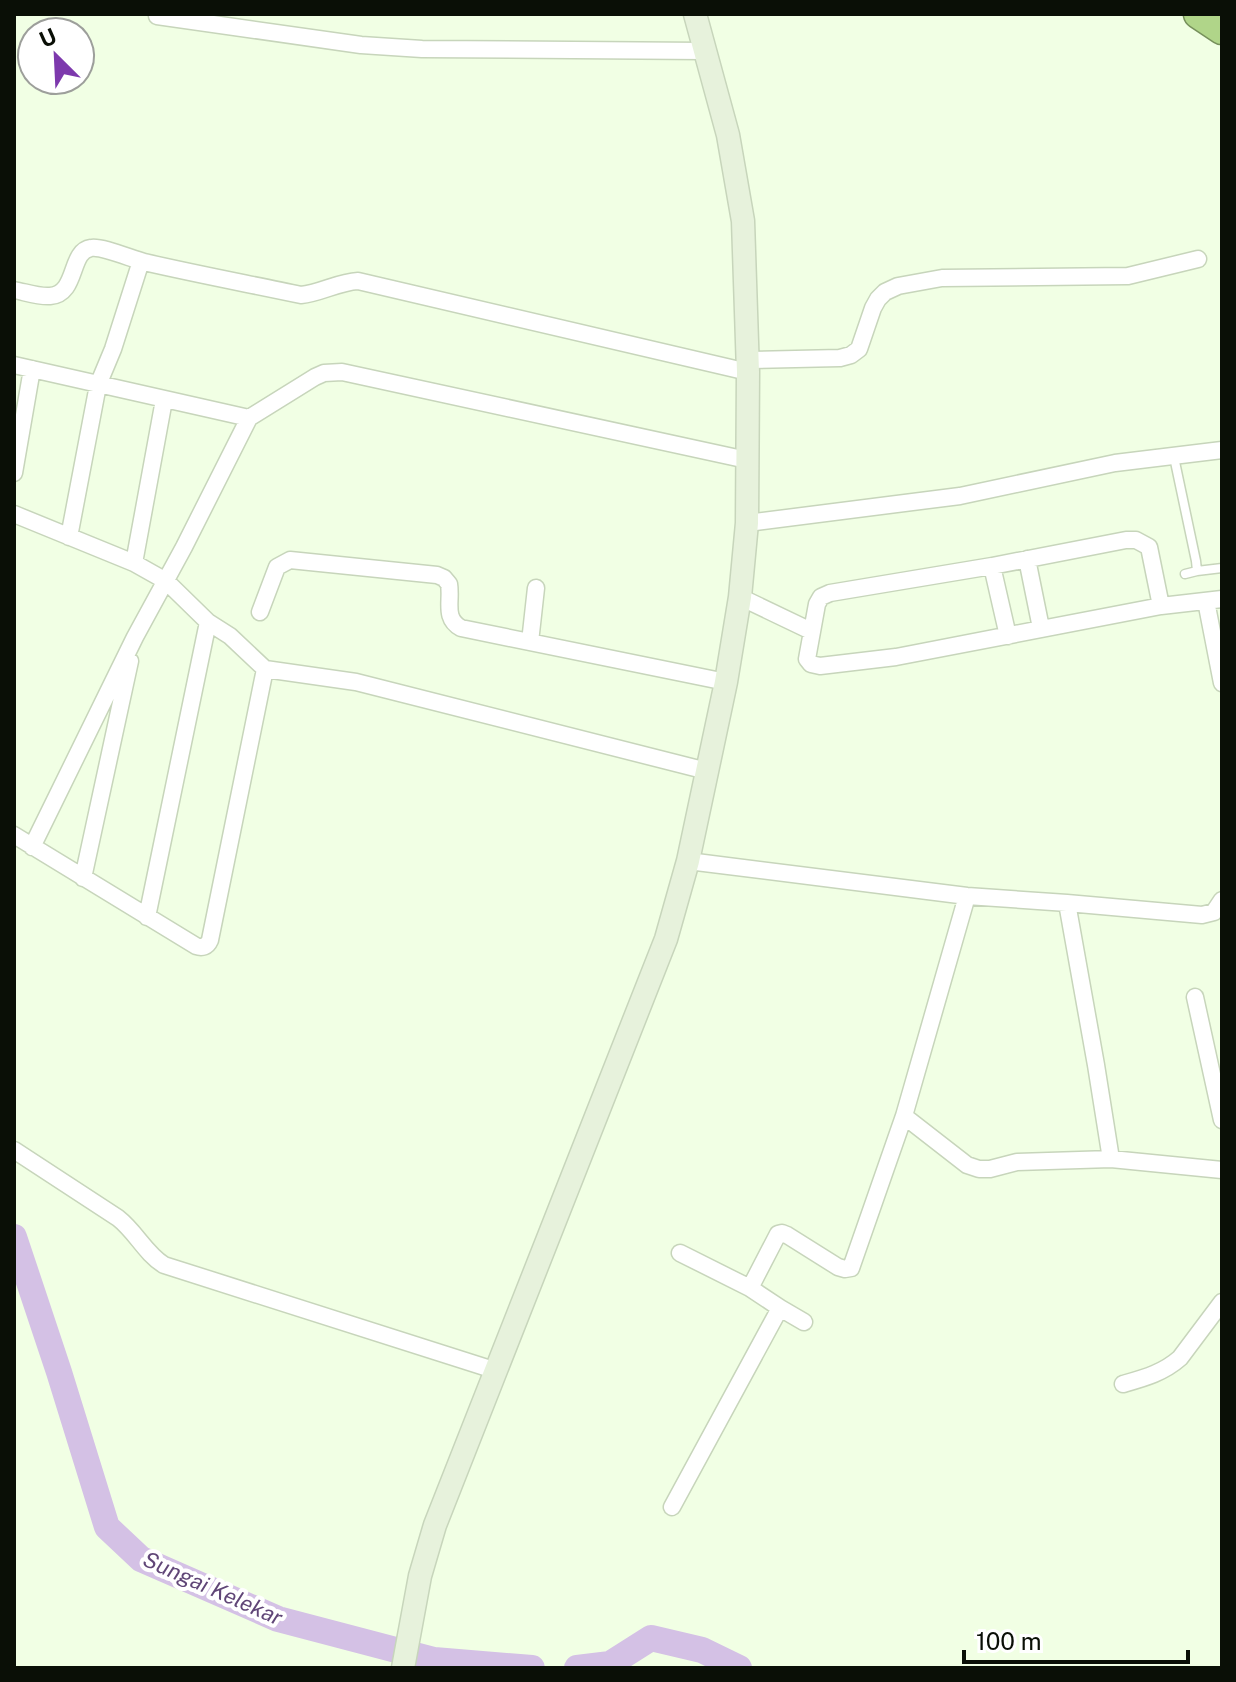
<svg xmlns="http://www.w3.org/2000/svg" width="1236" height="1682" viewBox="0 0 1236 1682" font-family="'Public Sans',sans-serif">
  <rect width="100%" height="100%" fill="#f1ffe4"/>
  <g fill="none" stroke-linecap="round" stroke-linejoin="round">
    <!-- river -->
    <path stroke="#d4c1e5" stroke-width="26" d="M14,1237L59,1372L107,1527L141,1559L278,1619L434,1660L532,1668
      M577,1668L610,1664L651,1638L702,1650L739,1668"/>
    <!-- lane casing -->
    <g stroke="#c7d5bb" stroke-width="11">
      <path id="lane" d="M1174,457L1196,561L1197,571L1185,574
        M1197,571L1222,568"/>
    </g>
    <!-- street casing -->
    <g stroke="#c7d5bb" stroke-width="19">
      <path id="street" d="M157,16L361,45L422,49L705,51
        M14,290C25,292 39,297 50,296C78,294 69,251 91,248C102,246 132,259 144,262C196,274 249,284 301,295C321,293 338,282 358,281L748,372
        M748,360L840,358L851,355L859,349L873,308L878,299L885,292L898,286L942,278L1128,276L1198,259
        M14,365L249,418L315,377L324,373L342,372L747,460
        M14,473L32,369
        M14,514L134,563L166,581L208,622L230,636L265,669L356,682L707,771
        M747,523L960,496L1115,463L1222,450
        M69,537L98,385L113,349L141,261
        M1027,559L1041,628
        M134,563L164,400
        M992,566L1008,636
        M740,597L811,631
        M1206,601L1222,683
        M1161,606L1149,547L1136,540H1126L992,566L830,593L821,597L817,604L807,659L811,664L820,666L896,657L1161,606L1222,599
        M260,612L277,567L290,560L437,575L444,578L449,584C452,601 443,618 461,628L726,682
        M530,642L536,588
        M14,835L196,946C202,948 207,947 210,940L265,669
        M32,847L135,637L184,547L249,418
        M688,861L967,896L1067,903L1202,915L1214,912L1222,900
        M83,878L130,661
        M1067,903L1096,1065L1111,1159
        M147,917L208,622
        M1195,997L1222,1120
        M904,1116L967,1165L979,1169H990L1017,1162L1111,1159L1222,1170
        M14,1150L118,1218C136,1232 145,1253 164,1265L497,1371
        M680,1253L750,1288
        M780,1308L804,1322
        M1123,1384C1144,1378 1163,1373 1180,1358L1222,1302
        M672,1507L780,1308L750,1288L778,1234L782,1233L787,1235L838,1267L845,1269L851,1268L904,1116L967,896"/>
    </g>
    <!-- secondary casing -->
    <g stroke="#c7d5bb" stroke-width="25">
      <path id="secondary" d="M403,1668L420,1576L435,1525L666,939L688,861L726,682L740,597L747,523L748,372L743,221L728,135L695,14"/>
    </g>
    <!-- highway casing -->
    <g stroke="#76905b" stroke-width="31">
      <path id="highway" d="M1198,14L1222,30"/>
    </g>
    <!-- lane -->
    <use href="#lane" stroke="#fff" stroke-width="8"/>
    <!-- street -->
    <use href="#street" stroke="#fff" stroke-width="16"/>
    <!-- secondary -->
    <use href="#secondary" stroke="#e7f2dc" stroke-width="22"/>
    <!-- highway -->
    <use href="#highway" stroke="#b0d589" stroke-width="28"/>
  </g>
  <g text-anchor="middle" stroke-width="8" stroke-linejoin="round" paint-order="stroke">
    <!-- water labels -->
    <g font-size="22" font-style="italic" fill="#604677" stroke="#fff">
      <text transform="translate(213 1588) rotate(24)" y="8">Sungai Kelekar</text>
    </g>
  </g>
  <!-- border -->
  <rect width="1236" height="1682" fill="none" stroke="#0a0f06" stroke-width="32"/>
  <!-- north arrow -->
  <g transform="translate(56 56) rotate(336)"><circle r="38" fill="#ffffff" stroke="#9d9f9b" stroke-width="2"/>
  <path d="M0-6L14 30L0 20L-14 30Z" fill="#7d39ad"/>
  <text y="-12" font-size="22" font-weight="bold" text-anchor="middle" fill="#0a0f06">U</text>
  </g>
  <!-- scale -->
  <path d="M964 1650v12h224v-12" fill="none" stroke="#0a0f06" stroke-width="4"/>
  <text x="976" y="1650" font-size="24" fill="#0a0f06" stroke="#ffffff" stroke-width="6" paint-order="stroke">100 m</text>
</svg>
